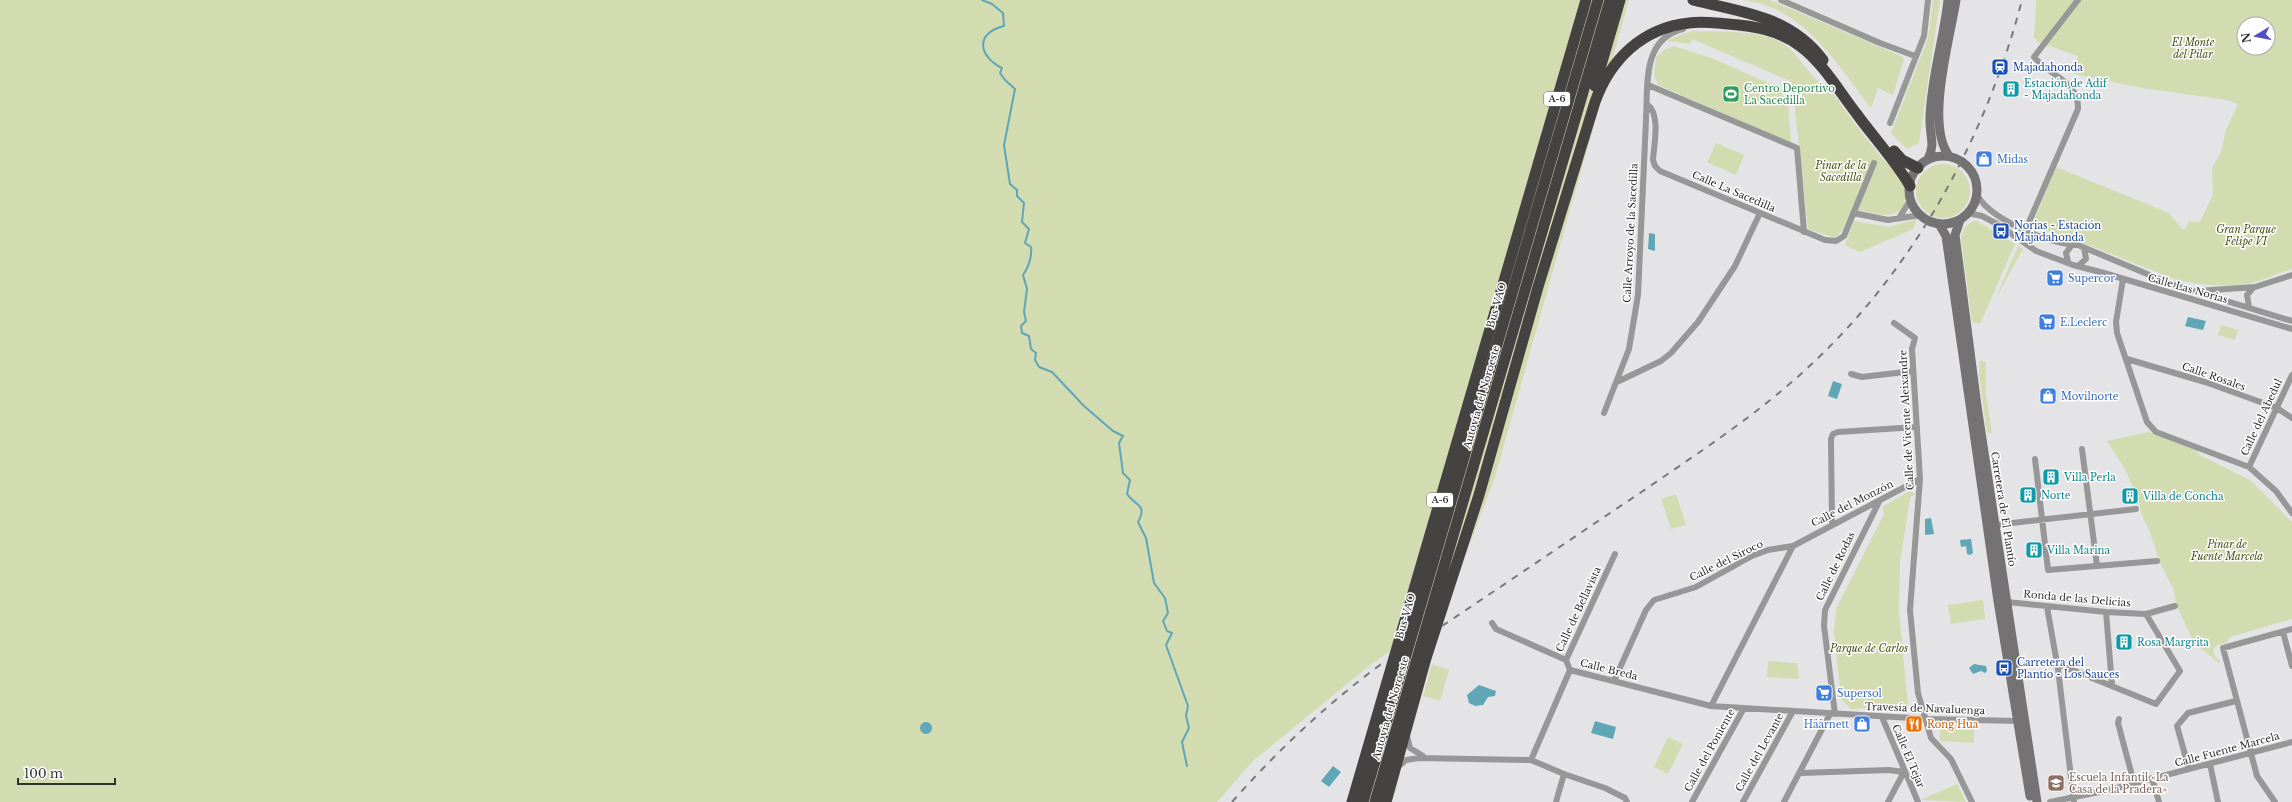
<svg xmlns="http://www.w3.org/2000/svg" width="2292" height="802" viewBox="0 0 2292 802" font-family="'Libre Baskerville',serif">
  <rect width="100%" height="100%" fill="#e4e4e6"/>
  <!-- green -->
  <path fill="#d3dbb1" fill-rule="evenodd" d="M0,0H1629L1495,477L1443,615L1369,666L1253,761L1217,802H0Z
    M1743,0H1770L1901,56L1904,59L1893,95L1878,88L1871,108C1836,63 1804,7 1743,0Z
    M1933,0H1940L1919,143L1907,149L1891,133L1928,38Z
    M2036,0H2292V269C2278,273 2265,280 2251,283C2226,288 2202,285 2177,280L2078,241L2032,226L2056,167L2169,213L2182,229H2185L2189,222H2200L2213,195L2212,168L2221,152L2226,130L2238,104L2227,100L2142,88L2074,74L2078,56L2038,42L2034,38ZM2244,24H2268V48H2244Z
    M1694,31C1721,32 1771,29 1790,49C1803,62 1813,81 1829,88C1845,110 1860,131 1877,152C1884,162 1895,169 1901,180C1906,190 1909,206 1897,212C1885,219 1865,211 1852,209L1843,229L1835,238L1808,229L1792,82L1692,39L1690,44L1667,41L1682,34Z
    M1674,46L1714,59L1784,90L1782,95L1788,100L1791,143L1658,85L1654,75L1656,57L1665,49Z
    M1716,143L1744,155L1736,175L1707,162Z
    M1916 191a27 27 0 1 1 54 0a27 27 0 1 1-54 0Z
    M1917,219L1913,229L1860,252L1845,245L1854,221L1889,227Z
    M1974,221H1977L2015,244L1980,324L1972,322L1961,239C1963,229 1964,225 1974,221Z
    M2018,246L2023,249L1997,296L1998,293Z
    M2221,325L2238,330L2235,340L2218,335Z
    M1980,360L1986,362V394L1992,434L1987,432L1979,374Z
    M2149,432L2197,451L2200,455L2250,480L2292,522V619L2230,637L2227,642L2215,646C2212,653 2214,656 2220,661L2219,663L2194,643L2176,604L2174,590L2161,565L2149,530L2141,513L2139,502L2126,471L2107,441Z
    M1910,491L1915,494L1910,498L1900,563L1899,611L1908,706L1851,709L1841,699L1834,631L1836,609L1884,514L1882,507Z
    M1676,494L1686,525L1671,529L1661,499Z
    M1983,600L1985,619L1951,624L1948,605Z
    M1768,661L1797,663L1799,679L1767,677Z
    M1432,664L1449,670L1440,701L1423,696Z
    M1940,726L1974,727V743L1940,741Z
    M1668,737L1683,744L1668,774L1654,767Z
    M1957,784L1966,802L1920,800Z"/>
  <!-- water -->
  <path fill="#5fa6b7" d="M1649,233L1655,234V251L1648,249Z
    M2188,317L2206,321L2203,330L2185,326Z
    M1833,381L1842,384L1837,399L1828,396Z
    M1931,518L1934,534L1925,535V519Z
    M1971,539L1973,553L1970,555L1967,554L1966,546L1961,547L1960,540Z
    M1974,664L1986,666L1987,671L1985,673L1981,671L1973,674L1969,668Z
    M1479,685L1496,691L1495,696L1488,697L1483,705L1475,706L1469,703L1467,695Z
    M1595,721L1616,727L1613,739L1591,733Z
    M920 728a6 6 0 1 1 12 0a6 6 0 1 1-12 0Z
    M1333,766L1341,772L1329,787L1321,781Z"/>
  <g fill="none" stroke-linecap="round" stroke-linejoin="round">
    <!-- stream -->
    <path stroke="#5fa6b7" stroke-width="2" d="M982,0L992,4L1003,13L1004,26C975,33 978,56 1002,68L1000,73L1005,80L1015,89L1004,145L1010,184L1017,190V196L1024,203L1022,222L1029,229L1025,243L1031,247C1032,256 1029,267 1023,275L1027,289L1024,312L1026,321L1021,326L1022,333L1029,336L1031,349L1036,353L1035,360L1039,367L1052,372L1084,406L1113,431L1123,436L1119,443L1123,473L1130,480L1127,494C1135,506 1148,504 1138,522L1146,538L1154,583L1165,598L1168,613L1163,621L1167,631L1172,633L1166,645L1188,706L1186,716L1189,728L1182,742L1187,766"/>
    <!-- street -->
    <path stroke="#989797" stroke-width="6" d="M1781,0L1880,43L1915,56
      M1648,85L1797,148L1804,232
      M1647,104C1661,115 1654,143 1653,160L1655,166L1660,171L1825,240L1836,241L1844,236L1874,163
      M1646,117C1648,84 1642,39 1683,29
      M1890,123L1924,36L1928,0
      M1977,195C1991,220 2051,245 2078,245L2171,284L2292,321
      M1853,213L1888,220L1921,215
      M1968,213L1982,216L1999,225L2036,251L2073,265L2104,273L2292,329
      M1899,218L1911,199
      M2026,229L2078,109C2079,81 2048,75 2034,57L2078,0
      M2068,262L2066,253L2071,246
      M2078,266L2086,259L2084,248
      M2123,279L2116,322L2117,333L2147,422L2156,432L2249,467L2276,491L2292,513
      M2198,291L2255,287L2292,275
      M2249,307L2247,295L2253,288
      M1894,323L1915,338L1912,349L1920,479L1910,610L1918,693L1931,738L1951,759L1972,802
      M2127,359L2205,382L2277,408L2292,418
      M1851,374L1862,377L1913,371
      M1617,382L1661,361L1671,353L1698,322L1735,266L1760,213
      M1604,413L1629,349L1638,295L1646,120
      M2082,449L2097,566
      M2035,459L2048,570L2157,561
      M2249,467L2292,375
      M1832,524L1831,439L1833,434L1838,432L1917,427
      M1995,525L2136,509
      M1793,546L1920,479
      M2007,602L2106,612L2146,614L2175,606
      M2047,607L2058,669L2074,802
      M2106,612L2112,685
      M1492,623L1496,629L1566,660
      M2283,632L2292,666
      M2055,663L2156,704L2180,671L2146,614
      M1570,670L1711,706L1928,719L2018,721
      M1614,681L1646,610L1654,600L1696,587L1752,556L1768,550L1793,546L1711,706
      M1835,714L1824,626L1825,610L1879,502
      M1882,717L1918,802
      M2119,719L2118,723L2134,783
      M1407,736L1410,748L1423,756
      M1531,760L1570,670L1566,660L1615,554
      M2210,764L2218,802
      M1399,766L1406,760L1419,758L1531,760L1564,774L1605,788L1625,798L1627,802
      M2189,769L2177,726L2188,713L2236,701
      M1801,773L1889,770L1904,772L1888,802
      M2152,778L2159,802
      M1556,802L1564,774
      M1692,802L1744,708
      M1743,802L1793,711
      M1784,802L1830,714
      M2050,802L2109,790L2292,742
      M2275,802L2257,776L2223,648L2292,629"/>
    <!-- secondary -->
    <path stroke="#747272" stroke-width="9" d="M1949,156C1925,124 1950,39 1956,0
      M1909 190a34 34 0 1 1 68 0a34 34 0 1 1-68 0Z
      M1928,159C1936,144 1929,134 1930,118C1931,78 1944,39 1948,0
      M1960,220L1955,235L1977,406L2037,802
      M1939,224L1946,236L1998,601L2030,796"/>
    <!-- highway -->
    <path stroke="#444342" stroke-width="11" d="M1693,0C1744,13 1790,16 1823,60
      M1595,86L1620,0
      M1894,151L1902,160L1918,168
      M1352,802L1586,0
      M1363,802L1598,0
      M1375,802L1610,0
      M1386,802L1426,658L1479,495L1538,287L1595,102C1610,60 1642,28 1689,23C1702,21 1715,23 1728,24C1754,26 1778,30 1800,46C1822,62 1839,91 1856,113C1874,138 1895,160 1910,186"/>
    <!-- rail -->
    <path stroke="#7a7a7b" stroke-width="2" stroke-dasharray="7 7" stroke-linecap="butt" d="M1442,626C1508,582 1574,537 1640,493C1701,451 1763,411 1816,360C1917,264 1987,134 2022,0
      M1232,802C1278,750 1328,703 1384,662"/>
  </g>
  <!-- icons -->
  <defs>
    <g id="station-square" transform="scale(0.9)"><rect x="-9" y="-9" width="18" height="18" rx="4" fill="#1a4fb4" stroke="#fff"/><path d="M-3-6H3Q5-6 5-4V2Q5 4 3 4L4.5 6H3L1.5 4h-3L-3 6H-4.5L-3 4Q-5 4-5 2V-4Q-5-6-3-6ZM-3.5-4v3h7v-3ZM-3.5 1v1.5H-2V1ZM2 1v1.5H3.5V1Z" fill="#fff"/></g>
    <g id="building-square" transform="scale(0.9)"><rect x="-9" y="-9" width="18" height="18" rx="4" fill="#0f9aa8" stroke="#fff"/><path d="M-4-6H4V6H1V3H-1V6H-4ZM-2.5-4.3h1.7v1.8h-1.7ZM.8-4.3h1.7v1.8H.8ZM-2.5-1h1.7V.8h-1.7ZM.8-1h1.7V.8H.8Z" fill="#fff"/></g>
    <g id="stadium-square" transform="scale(0.9)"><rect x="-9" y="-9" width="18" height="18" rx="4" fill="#2e9e5b" stroke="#fff"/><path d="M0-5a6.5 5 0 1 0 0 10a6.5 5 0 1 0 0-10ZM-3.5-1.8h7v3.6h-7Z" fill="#fff"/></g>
    <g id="shop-square" transform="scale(0.9)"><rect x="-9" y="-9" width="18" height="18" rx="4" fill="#3f7fe0" stroke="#fff"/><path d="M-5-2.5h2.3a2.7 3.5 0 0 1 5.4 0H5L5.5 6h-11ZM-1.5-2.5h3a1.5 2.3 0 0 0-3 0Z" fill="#fff"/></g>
    <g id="bus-square" transform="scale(0.9)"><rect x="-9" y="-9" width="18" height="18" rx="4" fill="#1a4fb4" stroke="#fff"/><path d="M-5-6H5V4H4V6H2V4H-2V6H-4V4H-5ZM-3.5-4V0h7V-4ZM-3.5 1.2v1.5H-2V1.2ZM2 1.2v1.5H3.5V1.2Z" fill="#fff"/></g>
    <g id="supermarket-square" transform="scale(0.9)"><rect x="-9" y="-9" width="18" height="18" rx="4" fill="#3f7fe0" stroke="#fff"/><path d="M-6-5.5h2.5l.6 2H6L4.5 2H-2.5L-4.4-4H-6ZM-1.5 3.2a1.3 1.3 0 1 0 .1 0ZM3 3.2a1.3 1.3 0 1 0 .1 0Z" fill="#fff"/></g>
    <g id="restaurant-square" transform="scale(0.9)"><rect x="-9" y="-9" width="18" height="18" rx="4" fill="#e8710a" stroke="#fff"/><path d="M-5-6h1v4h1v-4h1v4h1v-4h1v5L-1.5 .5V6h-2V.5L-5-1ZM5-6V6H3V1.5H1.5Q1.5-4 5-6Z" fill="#fff"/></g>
    <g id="school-square" transform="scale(0.9)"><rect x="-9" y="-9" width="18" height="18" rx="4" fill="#8d6e63" stroke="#fff"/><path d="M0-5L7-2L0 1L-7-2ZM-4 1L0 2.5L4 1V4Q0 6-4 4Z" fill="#fff"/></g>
  </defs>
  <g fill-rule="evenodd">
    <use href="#station-square" x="2000" y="67"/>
    <use href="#building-square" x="2011" y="89"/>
    <use href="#stadium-square" x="1731" y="94"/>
    <use href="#shop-square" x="1984" y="159"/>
    <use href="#bus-square" x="2001" y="231"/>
    <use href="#supermarket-square" x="2055" y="278"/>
    <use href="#supermarket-square" x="2047" y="322"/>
    <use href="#shop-square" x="2048" y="396"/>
    <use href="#building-square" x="2051" y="477"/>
    <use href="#building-square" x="2028" y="495"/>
    <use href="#building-square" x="2130" y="496"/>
    <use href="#building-square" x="2034" y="550"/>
    <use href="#building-square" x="2124" y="642"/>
    <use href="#bus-square" x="2004" y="668"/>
    <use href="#supermarket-square" x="1824" y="693"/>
    <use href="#shop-square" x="1862" y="724"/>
    <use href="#restaurant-square" x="1914" y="724"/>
    <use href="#school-square" x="2056" y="783"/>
  </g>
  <g text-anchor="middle" stroke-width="3" stroke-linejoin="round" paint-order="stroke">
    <!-- shield labels -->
    <g fill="#fff" stroke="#6e6e6f" stroke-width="1">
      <rect x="1544" y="92" width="26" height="14" rx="3"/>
      <rect x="1427" y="493" width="26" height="14" rx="3"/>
    </g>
    <g font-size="9" font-weight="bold" fill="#303031">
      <text x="1557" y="102">A-6</text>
      <text x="1440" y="503">A-6</text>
    </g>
    <!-- park labels -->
    <g font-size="10" font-style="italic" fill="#495113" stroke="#fff">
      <text x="2193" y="46">El Monte<tspan x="2193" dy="12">del Pilar</tspan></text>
      <text x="1841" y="169">Pinar de la<tspan x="1841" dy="12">Sacedilla</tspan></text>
      <text x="2246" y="233">Gran Parque<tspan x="2246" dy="12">Felipe VI</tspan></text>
      <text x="2227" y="548">Pinar de<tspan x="2227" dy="12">Fuente Marcela</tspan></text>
      <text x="1869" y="652">Parque de Carlos</text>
    </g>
    <!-- transit labels -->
    <g font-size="10" fill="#164399" stroke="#fff" text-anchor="start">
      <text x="2013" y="71">Majadahonda</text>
      <text x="2014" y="229">Norias - Estación<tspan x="2014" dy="12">Majadahonda</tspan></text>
      <text x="2017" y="666">Carretera del<tspan x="2017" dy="12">Plantío - Los Sauces</tspan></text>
    </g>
    <!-- culture labels -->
    <g font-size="10" fill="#0d838f" stroke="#fff" text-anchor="start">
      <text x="2024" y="87">Estación de Adif<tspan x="2024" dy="12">- Majadahonda</tspan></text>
      <text x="2064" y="481">Villa Perla</text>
      <text x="2041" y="499">Norte</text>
      <text x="2143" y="500">Villa de Concha</text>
      <text x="2047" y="554">Villa Marina</text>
      <text x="2137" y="646">Rosa Margrita</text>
    </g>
    <!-- leisure labels -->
    <g font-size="10" fill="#27864d" stroke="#fff" text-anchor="start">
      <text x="1744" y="92">Centro Deportivo<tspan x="1744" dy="12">La Sacedilla</tspan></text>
    </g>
    <!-- shop labels -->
    <g font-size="10" fill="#366cbe" stroke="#fff" text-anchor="start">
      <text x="1997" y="163">Midas</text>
      <text x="2068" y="282">Supercor</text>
      <text x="2060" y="326">E.Leclerc</text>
      <text x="2061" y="400">Movilnorte</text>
      <text x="1837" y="697">Supersol</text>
      <text x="1849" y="728" text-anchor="end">Häärnett</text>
    </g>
    <!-- street labels -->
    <g font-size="10" fill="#303031" stroke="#fff">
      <text transform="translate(1734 191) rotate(23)" y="4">Calle La Sacedilla</text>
      <text transform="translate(1630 233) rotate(-87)" y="4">Calle Arroyo de la Sacedilla</text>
      <text transform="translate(2188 288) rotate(16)" y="4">Calle Las Norias</text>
      <text transform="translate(1496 305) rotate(-74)" y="4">Bus-VAO</text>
      <text transform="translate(2214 376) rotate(19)" y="4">Calle Rosales</text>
      <text transform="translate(1481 397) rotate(-74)" y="4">Autovía del Noroeste</text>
      <text transform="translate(2261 417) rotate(-65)" y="4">Calle del Abedul</text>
      <text transform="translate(1906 420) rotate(-93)" y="4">Calle de Vicente Aleixandre</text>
      <text transform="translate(1852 503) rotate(-27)" y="4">Calle del Monzón</text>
      <text transform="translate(2004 509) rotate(81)" y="4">Carretera de El Plantío</text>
      <text transform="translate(1726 560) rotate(-26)" y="4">Calle del Siroco</text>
      <text transform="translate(1835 566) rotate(-64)" y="4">Calle de Rodas</text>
      <text transform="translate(2077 598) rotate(5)" y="4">Ronda de las Delicias</text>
      <text transform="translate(1578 609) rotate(-65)" y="4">Calle de Bellavista</text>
      <text transform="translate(1405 616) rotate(-74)" y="4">Bus-VAO</text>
      <text transform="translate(1609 669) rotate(14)" y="4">Calle Breda</text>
      <text transform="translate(1390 708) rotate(-74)" y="4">Autovía del Noroeste</text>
      <text transform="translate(1925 708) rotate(2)" y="4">Travesía de Navaluenga</text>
      <text transform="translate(2227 749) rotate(-15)" y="4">Calle Fuente Marcela</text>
      <text transform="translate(1709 750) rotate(-61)" y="4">Calle del Poniente</text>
      <text transform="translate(1759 752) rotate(-61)" y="4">Calle del Levante</text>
      <text transform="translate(1909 756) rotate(67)" y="4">Calle El Tejar</text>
    </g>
    <!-- food labels -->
    <g font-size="10" fill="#c56008" stroke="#fff" text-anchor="start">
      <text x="1927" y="728">Rong Hua</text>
    </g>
    <!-- education labels -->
    <g font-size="10" fill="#785e54" stroke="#fff" text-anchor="start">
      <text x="2069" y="781">Escuela Infantil «La<tspan x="2069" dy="12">Casa de la Pradera»</tspan></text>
    </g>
  </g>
  <!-- north arrow -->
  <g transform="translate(2256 36) rotate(260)"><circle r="19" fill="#ffffff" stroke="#acacad"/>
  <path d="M0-3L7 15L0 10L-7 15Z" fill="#514ec5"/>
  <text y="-6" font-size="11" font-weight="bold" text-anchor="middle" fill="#303031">N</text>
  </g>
  <!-- scale -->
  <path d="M18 778v6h97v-6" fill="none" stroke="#303031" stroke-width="2"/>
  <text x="24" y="778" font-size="12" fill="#303031" stroke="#ffffff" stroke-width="3" paint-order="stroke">100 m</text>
</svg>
